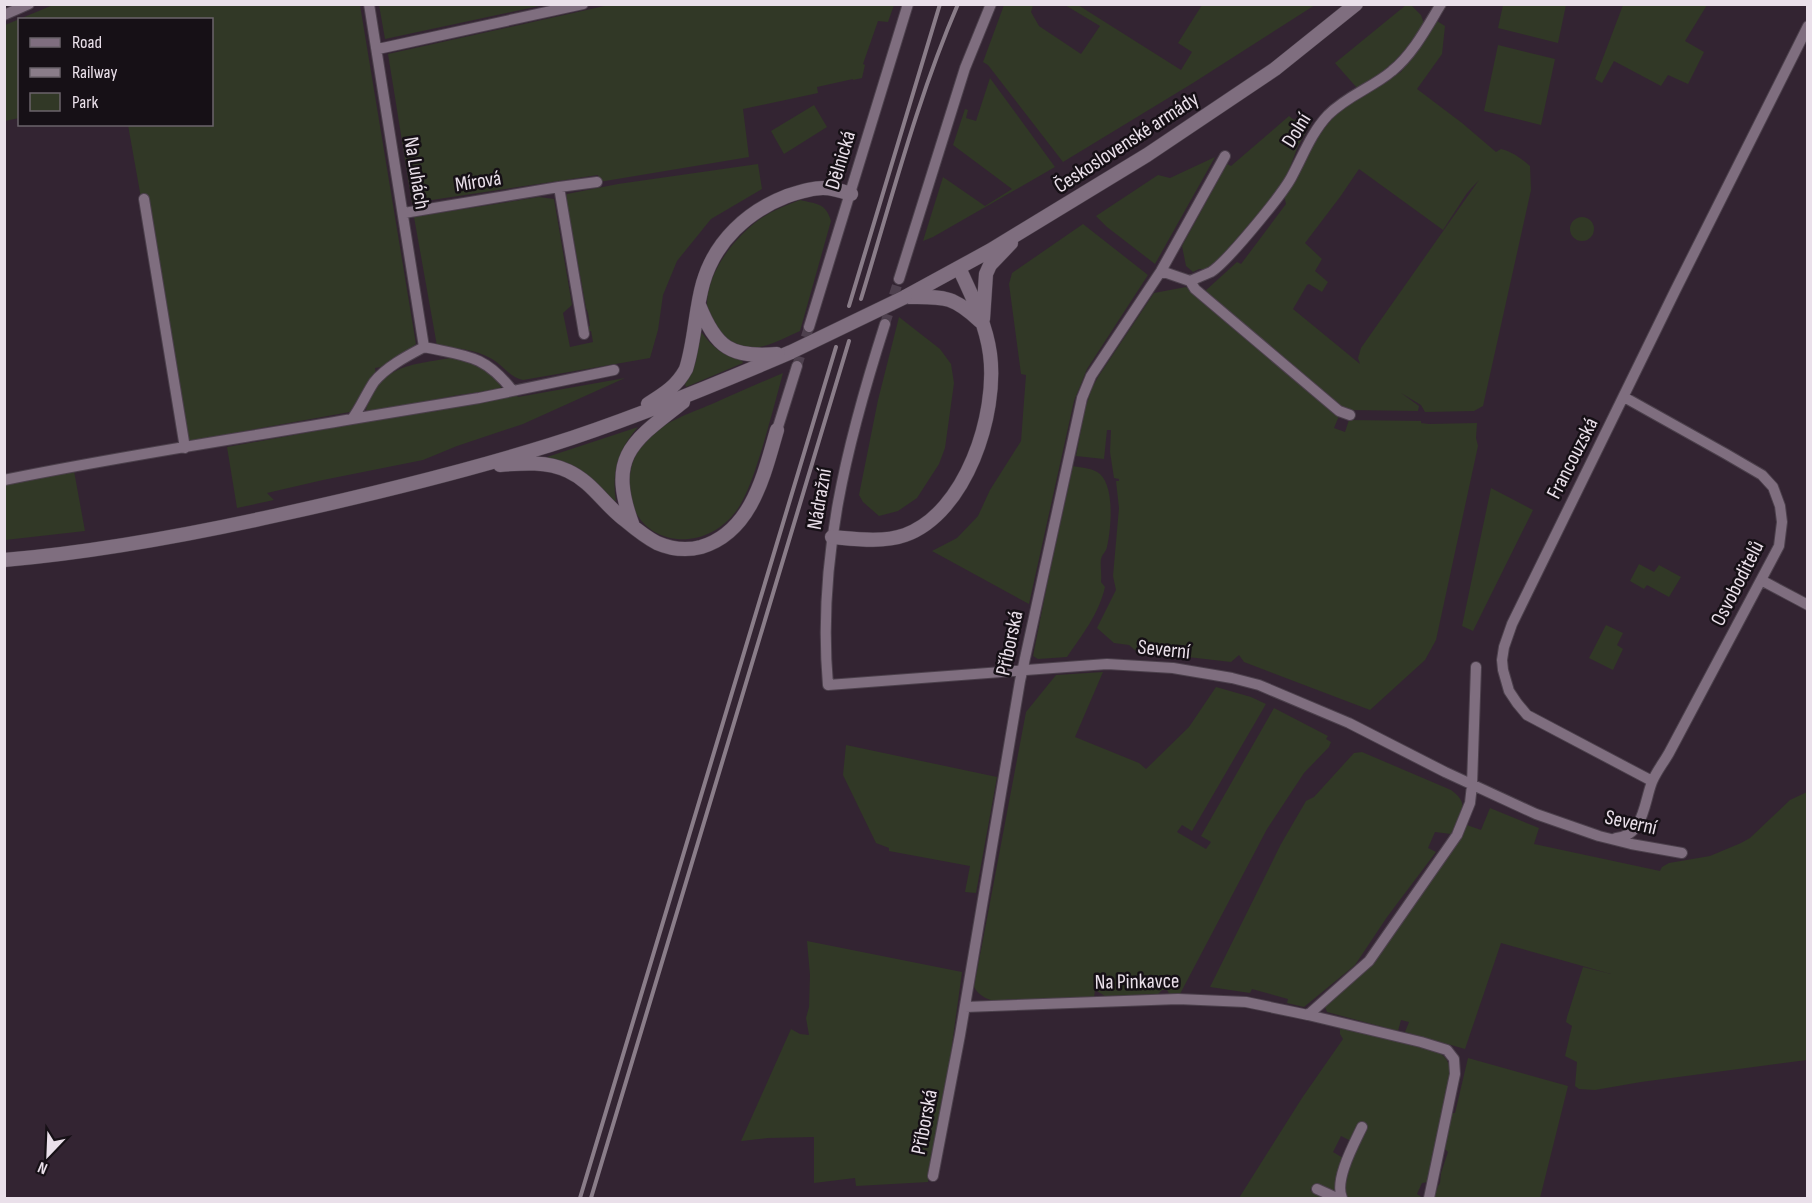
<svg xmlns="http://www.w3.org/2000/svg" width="1812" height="1203" viewBox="0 0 1812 1203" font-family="'Sofia Sans Condensed',sans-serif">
  <rect width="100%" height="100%" fill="#332432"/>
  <!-- green -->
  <path fill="#313826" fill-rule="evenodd" d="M53,5H360L416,344L382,368L381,367L375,368L376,375L369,381L350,412L189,441L141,198L128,125L212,124V20H20L19,118L5,121V25Z
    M379,5V4L544,5L385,39Z
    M609,5H894L888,22L878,21L863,64L865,65L862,78L853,80V79L817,87L818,93L743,109L749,157L599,182L598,175L412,203L388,54Z
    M1004,5H1033L1031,12L1039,26L1081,54L1100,26L1065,5H1078L1181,70L1192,52L1178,43L1202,5H1315L1193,83L1063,162L988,65L983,62Z
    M1406,5H1411L1421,15L1424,24C1407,51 1385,74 1357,88L1335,63Z
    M1503,5H1566L1558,43L1498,28Z
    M1623,5H1711L1710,6L1707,5L1685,41L1704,52L1688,84L1668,75L1661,86L1614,61L1602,83L1595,79Z
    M1437,21L1445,26L1442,54L1417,89L1462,123L1496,152L1501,149C1513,152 1522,159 1530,166L1531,190L1483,406L1474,411L1425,412L1421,405L1401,393L1419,406L1418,411L1349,410L1341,408L1204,292L1237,262L1241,264L1286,204L1284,195L1314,141L1340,109L1401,72ZM1359,169L1443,230L1467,193L1479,180L1361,348L1358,358L1360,364L1293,309L1307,285L1309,284L1322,292L1328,282L1315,271L1322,259L1305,243L1340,197Z
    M1498,45L1555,59L1541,125L1484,111Z
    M990,78L1055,167L933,237L923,241L943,177L985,206L1012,189L953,145L965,109L968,110L966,118L976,121Z
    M814,105L827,127L784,154L771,131Z
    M1289,116L1294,120L1303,116L1312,122L1298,146L1287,175L1276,193L1219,259L1206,269H1199L1193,272L1186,266L1182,246L1227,164L1231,166Z
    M1215,157L1155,264L1107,227L1096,216L1158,175L1170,178Z
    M758,164L762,189L711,219L677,261L663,295L658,330L650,358L523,380C510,378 503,365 492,359C475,349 455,348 437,346L414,217L539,197L554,199L572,305L563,313L570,347L593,342L591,331H589V326H590L588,313L586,308L566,197L567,194L618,184Z
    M800,200C817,204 826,203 831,221L800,331C786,337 769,347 753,348C737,348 723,338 716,325C712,319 707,311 707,304C707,271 737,234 763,217C774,210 787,205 800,200Z
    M1570 229a12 12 0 1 1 24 0a12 12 0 1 1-24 0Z
    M1083,224L1148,275L1087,369L1074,401L1029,604L932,551L957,538L978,516L990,490L1021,441L1026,375L1021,374L1009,284L1012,273Z
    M1186,287L1339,416L1334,428L1345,432L1349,420H1351L1421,421V423L1429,424L1477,423L1476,438L1478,446L1436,640L1425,660L1370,710L1244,662L1239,655L1231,662L1136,651L1129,645L1114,643L1097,628L1116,590L1113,576L1119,508L1116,481H1119V479L1114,478L1110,452L1111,430H1107L1104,459L1076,456L1085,409L1092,388L1098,377L1154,293Z
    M899,317L940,349L951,364L954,383L945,448L939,464L917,498L898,511L879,516L863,502L859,495L878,400Z
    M702,333C713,348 724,356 742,360L743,363L686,387L685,384L696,361L699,334Z
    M450,358C471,358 493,370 502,389L458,395L369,412L366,410C379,365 411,365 450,358Z
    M783,373C776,399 769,426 761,452C755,471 749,490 739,507C701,564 620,541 630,474C632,462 636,450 645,441C663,422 688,414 712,404C735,394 759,383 783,373Z
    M625,378L523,424L457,446L423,460L323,480L267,493L274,500L237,508L227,447L410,414L438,411V409L517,395L518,397Z
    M638,427C619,448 611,473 616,501C606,499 594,480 585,473C573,465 558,462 544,458Z
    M1073,466C1082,468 1093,468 1100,474C1115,488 1111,529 1107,547C1105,554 1103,552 1101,559C1100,566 1102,574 1101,582L1105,587C1099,614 1082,635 1067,657L1038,659L1033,656L1047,585Z
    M74,471L85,531L5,540V483Z
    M1491,488L1533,510L1473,631L1462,626Z
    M1639,564L1654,572L1659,565L1681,577L1669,597L1647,585L1644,589L1630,581Z
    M1606,625L1623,633L1617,645L1623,649L1613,670L1589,658Z
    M1103,672L1075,737L1139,763L1146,769L1189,727L1216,687L1251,697L1266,704L1192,831L1182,825L1177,832L1206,849L1211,842L1201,836L1274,708L1328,736L1326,739L1331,742L1329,747L1304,773L1267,829L1180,994L1170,995L1167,990H1162L1158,994L1105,996L1095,990L1094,997L1021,1002L1008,999C995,1004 981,999 974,987L1026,712L1056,675Z
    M846,745L997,777L976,893L965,892L970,866L889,851V848L876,843L843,775Z
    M1362,752L1451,790C1472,805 1460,815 1451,834L1435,832L1428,848L1436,852L1387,917L1355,965L1304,1007L1287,1003L1288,999L1252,989L1250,993L1210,987L1281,844L1306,801L1314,797L1354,753Z
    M1807,792V1060L1641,1082L1595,1090L1579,1089L1575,1086L1577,1062L1565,1056L1572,1026L1566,1022L1567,1017L1583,967L1611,974L1501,943L1465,1049L1405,1032L1409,1022L1401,1020L1398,1031L1327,1012L1325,1007L1368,967L1467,825L1481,830L1490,808L1539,828L1534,844L1660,871L1662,867L1669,863L1710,856L1741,843L1750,838L1790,800Z
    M807,941L962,972L947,1081L945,1083L928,1182L856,1186L855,1178L814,1183V1137L768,1138L741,1141L791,1029L800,1034L809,1035L806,1018L809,1007L810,975Z
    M1340,1026L1438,1052C1448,1058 1450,1065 1450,1075L1428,1182L1422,1183L1417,1194L1423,1198H1347L1345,1196L1344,1191L1351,1161V1141L1341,1136L1333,1152L1343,1158L1335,1194L1315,1185L1310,1190L1327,1198H1239L1302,1098L1343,1039L1340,1034Z
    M1468,1058L1568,1086L1540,1198H1434L1438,1186L1440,1183L1441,1173L1448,1152L1445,1149L1452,1113H1455Z"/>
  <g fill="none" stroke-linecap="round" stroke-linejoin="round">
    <!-- street-tunnel -->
    <path stroke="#4e404e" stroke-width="10" stroke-dasharray="10 5" stroke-linecap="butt" d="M885,324L899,279
      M797,366L809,327"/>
    <!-- street casing -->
    <g stroke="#4c404c" stroke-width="12">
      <path id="street" d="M369,4L424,347
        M4,15L29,4
        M378,49L583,4
        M559,187L597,182
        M144,199L185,448
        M404,213L559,187L584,334
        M1161,271L1190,281C1197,278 1204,275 1211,272C1227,262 1281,196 1291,178C1303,156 1311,133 1328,115C1348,95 1372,88 1392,71C1413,54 1427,27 1441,4
        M899,279L965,68L991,4
        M1190,281L1195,289L1339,411L1350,415
        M885,324C847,443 817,560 828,685L1107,664L1173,668L1232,678L1259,685L1349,723L1445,772L1536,814L1599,836L1631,844L1682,853
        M809,327L908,4
        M352,419L479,398L614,370
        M777,430L797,366
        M4,480C120,456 236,439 352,419C361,407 366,394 374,382C386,367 407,356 424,347C465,356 484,354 512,390
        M1761,580L1808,605
        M1652,781L1527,715L1517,703L1509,691L1503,670L1502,660L1504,647L1512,624L1675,291L1808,26
        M1616,838C1644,836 1644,802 1652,782C1656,772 1664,762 1669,753L1779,546L1782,522L1780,506L1773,487L1762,475L1726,454L1624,397
        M965,1007L1178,999L1246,1002L1308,1015L1421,1042L1447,1050L1454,1059L1455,1074L1429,1198
        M1308,1015L1369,961L1457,835L1470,803L1472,785L1476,667
        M933,1176L960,1035L1020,681L1082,398L1091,376L1161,271L1225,156
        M1317,1189L1337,1198
        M1342,1198C1334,1180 1354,1144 1362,1127"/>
    </g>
    <!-- secondary casing -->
    <g stroke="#4c404c" stroke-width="15">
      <path id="secondary" d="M905,297L991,250L1147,155L1275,69L1356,4
        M908,297C944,297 952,295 980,321
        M699,305C716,348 731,358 777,354
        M983,319L986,274L990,265L1011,243
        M648,404C664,394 677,386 686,369C695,341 695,311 703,283C715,241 748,211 787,196C799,192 811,188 823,188C833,188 842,191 851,194
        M500,465C523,463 547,461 568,471C590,481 602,501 620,516C631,525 643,536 657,543C671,549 686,551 701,547C752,532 764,474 777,430
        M633,526C607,457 631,442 683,402
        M832,537C855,539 883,543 905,535C966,513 998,414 990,354C986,324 972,296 959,268
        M4,560C96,552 188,535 278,515C369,495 460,473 550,445C632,419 712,386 791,352"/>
    </g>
    <!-- street -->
    <use href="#street" stroke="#7f6e7f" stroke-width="10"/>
    <!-- secondary -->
    <use href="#secondary" stroke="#7f6e7f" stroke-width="14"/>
    <!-- rail -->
    <path stroke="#8a7d89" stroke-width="4" d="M861,299C891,201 917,99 958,4
      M849,306L940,4
      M580,1198L836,347
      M591,1198L849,341"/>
    <!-- secondary-bridge casing -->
    <g stroke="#4c404c" stroke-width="15" stroke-linecap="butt">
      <path id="secondary-bridge" d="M791,352L905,297"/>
    </g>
    <!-- secondary-bridge -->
    <use href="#secondary-bridge" stroke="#7f6e7f" stroke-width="14"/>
  </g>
  <g text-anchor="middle" stroke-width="5" stroke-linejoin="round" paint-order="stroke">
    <!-- street labels -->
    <g font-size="21" fill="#eae0ea" stroke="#161016">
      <text transform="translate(1296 130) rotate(-58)" y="7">Dolní</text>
      <text transform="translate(1126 142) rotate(-33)" y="7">Československé armády</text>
      <text transform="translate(840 160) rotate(-73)" y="7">Dělnická</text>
      <text transform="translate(417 173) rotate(81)" y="7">Na Luhách</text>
      <text transform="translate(478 181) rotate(-9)" y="7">Mírová</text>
      <text transform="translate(1572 458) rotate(-63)" y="7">Francouzská</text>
      <text transform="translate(819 499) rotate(-80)" y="7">Nádražní</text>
      <text transform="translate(1737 583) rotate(-63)" y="7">Osvoboditelů</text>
      <text transform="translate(1009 643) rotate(-78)" y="7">Příborská</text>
      <text transform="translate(1164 649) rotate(6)" y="7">Severní</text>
      <text transform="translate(1631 822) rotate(13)" y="7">Severní</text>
      <text transform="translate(1137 981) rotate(-1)" y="7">Na Pinkavce</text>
      <text transform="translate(924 1122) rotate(-79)" y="7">Příborská</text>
    </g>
  </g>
  <!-- border -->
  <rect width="1812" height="1203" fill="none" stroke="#eae0ea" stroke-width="12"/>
  <!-- legend -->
  <rect x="18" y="18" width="195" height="108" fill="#161016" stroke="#6b636b" stroke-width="1.5"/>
  <rect x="30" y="38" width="30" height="9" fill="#7f6e7f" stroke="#6b636b" stroke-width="1.5"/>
  <text x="72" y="48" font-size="18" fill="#eae0ea">Road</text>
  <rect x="30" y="68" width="30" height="9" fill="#8a7d89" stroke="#6b636b" stroke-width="1.5"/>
  <text x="72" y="78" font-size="18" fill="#eae0ea">Railway</text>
  <rect x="30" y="93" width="30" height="18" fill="#313826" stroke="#6b636b" stroke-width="1.5"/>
  <text x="72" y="108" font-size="18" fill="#eae0ea">Park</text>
  <!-- north arrow -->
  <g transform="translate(48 1155) rotate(203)" stroke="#161016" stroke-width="4.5" paint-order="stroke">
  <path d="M0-4.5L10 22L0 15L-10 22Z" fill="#eae0ea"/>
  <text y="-9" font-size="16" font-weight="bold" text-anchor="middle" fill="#eae0ea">N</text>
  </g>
</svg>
